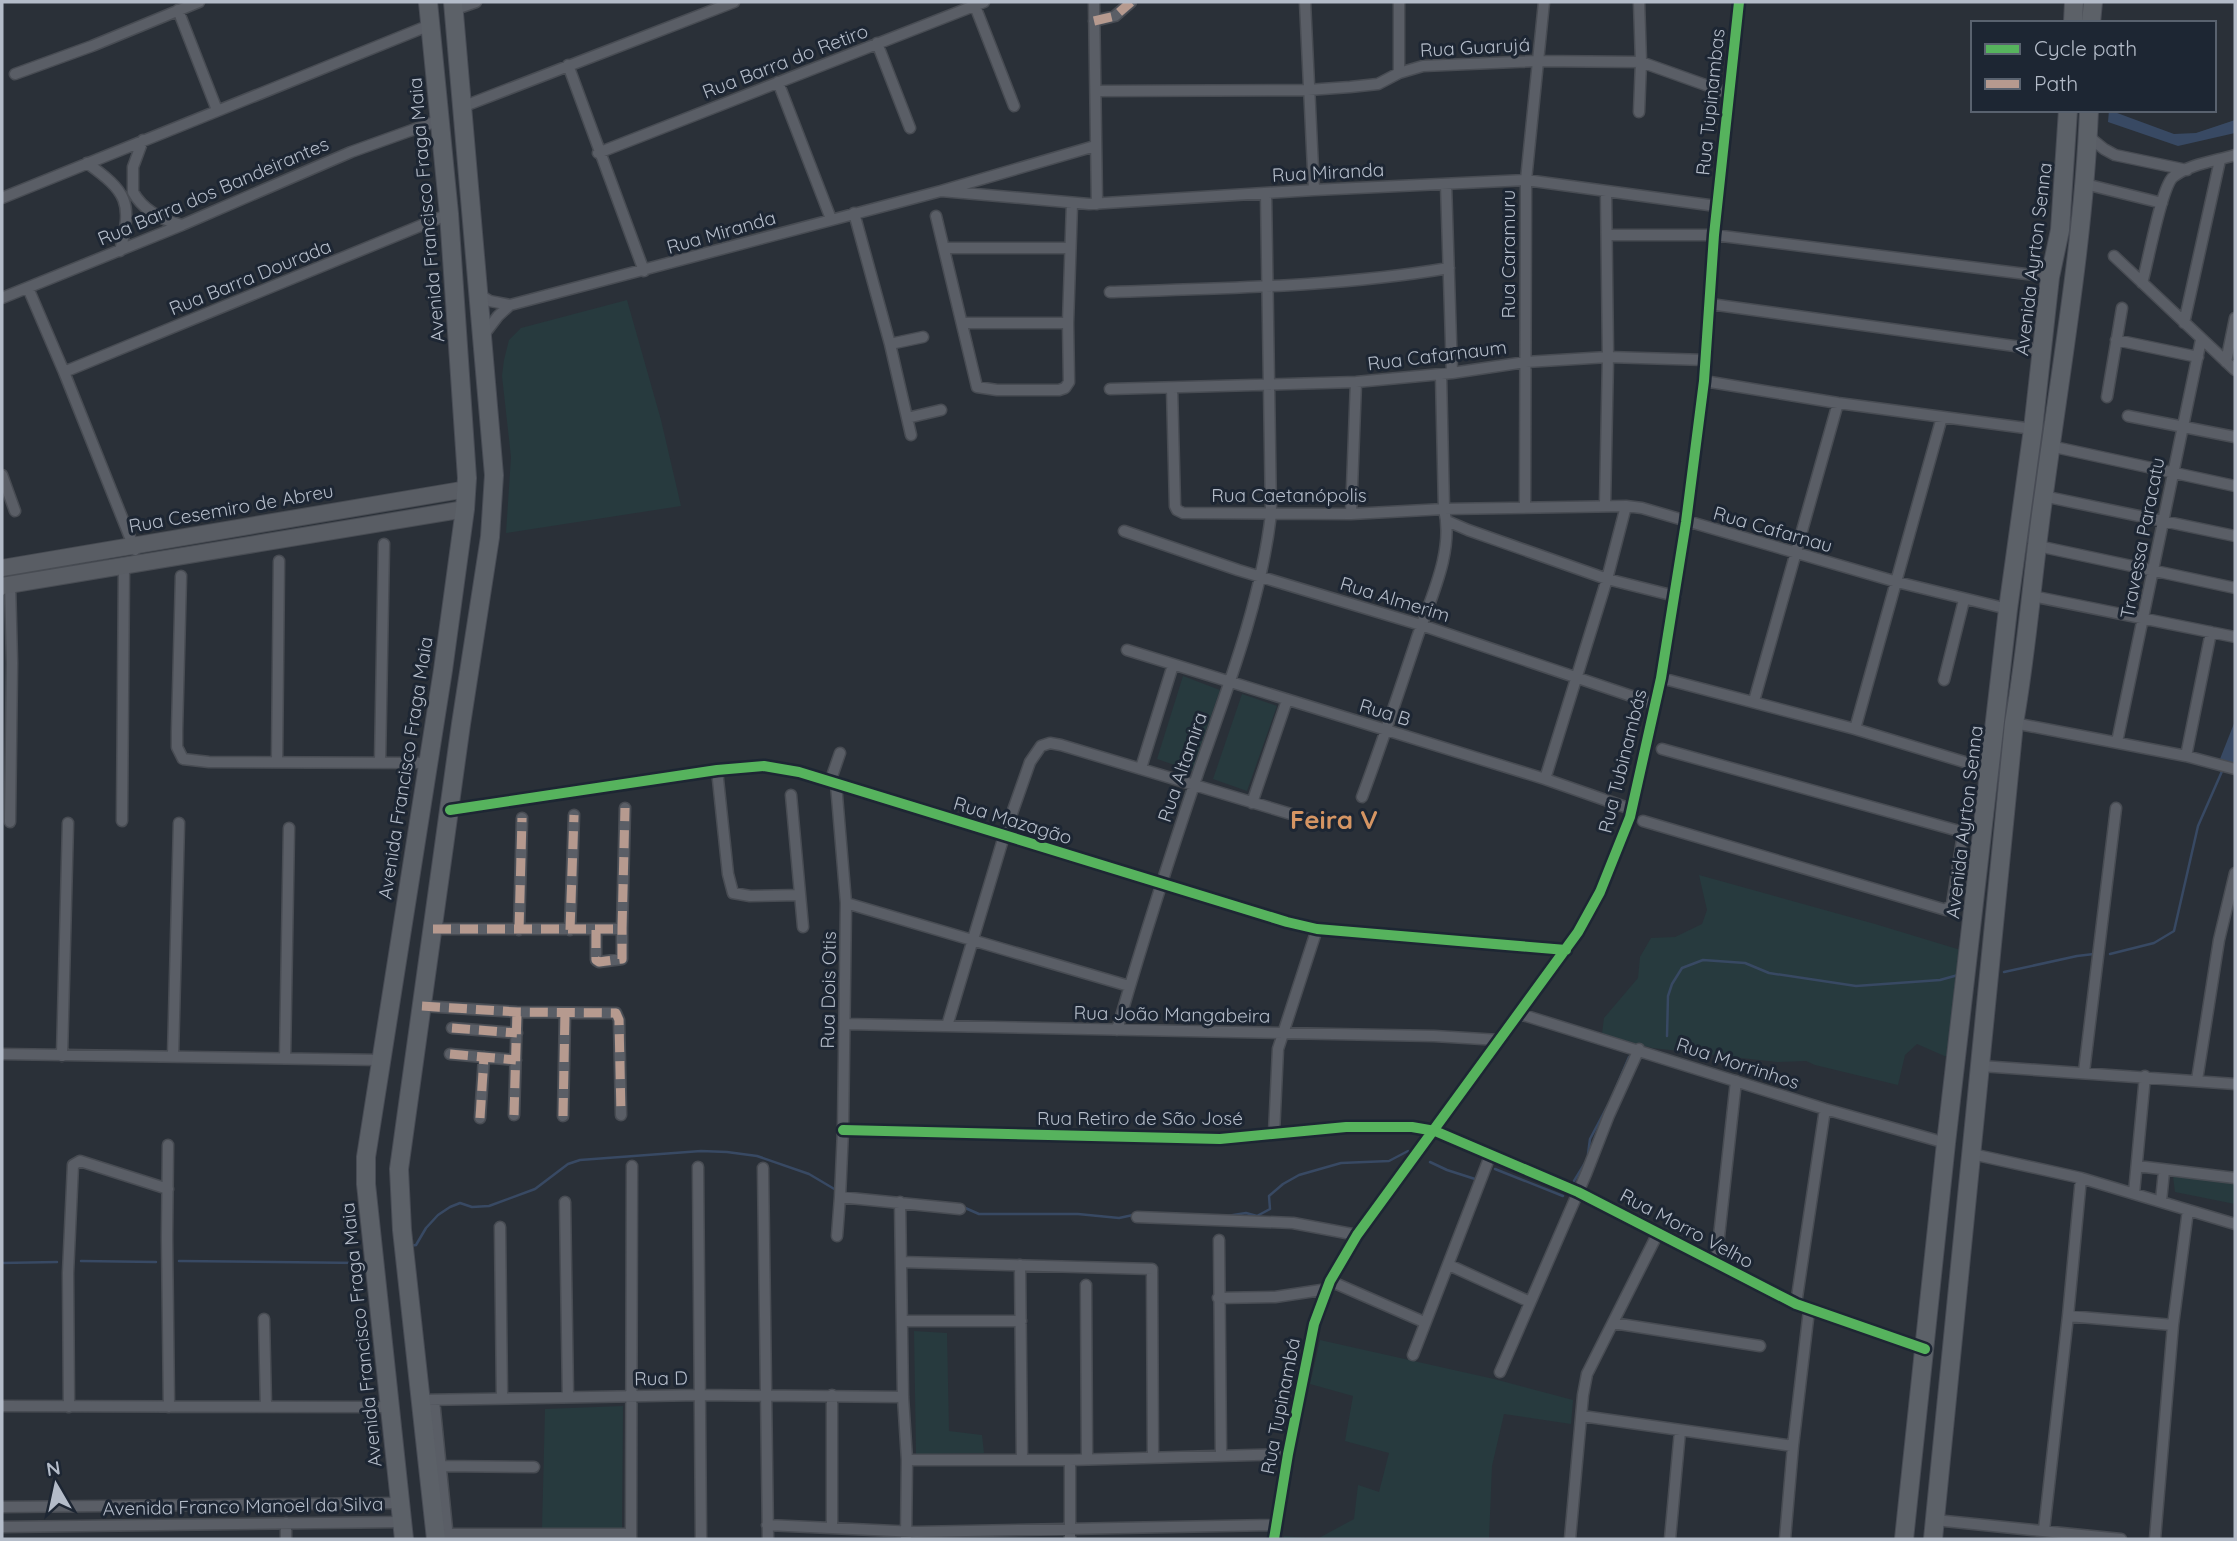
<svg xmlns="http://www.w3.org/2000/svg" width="2237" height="1541" viewBox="0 0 2237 1541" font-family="Quicksand,sans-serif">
  <rect width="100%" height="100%" fill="#2a3038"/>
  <!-- green -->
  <path fill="#273a3e" d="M627,300L661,420L681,506L506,533L511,457L502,376L504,360L509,340L521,328Z
    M1183,676L1220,690L1192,771L1157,759Z
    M1242,694L1277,706L1247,791L1213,779Z
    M1699,875L1875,924L1964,951L1949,1058L1917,1044L1905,1055L1898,1085L1815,1065L1806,1061L1777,1062L1652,1048L1602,1034L1604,1018L1638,978L1640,957L1651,938L1675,937L1702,924L1707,910Z
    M2173,1176L2235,1180V1204L2175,1192Z
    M914,1331L947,1333L949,1431L982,1435L984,1453L916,1454Z
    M1320,1340L1494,1379L1573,1400L1571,1424L1504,1414L1492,1466L1489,1539H1284V1536L1317,1539L1354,1519L1358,1485L1379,1492L1389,1453L1345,1441L1353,1396L1310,1384Z
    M623,1406L622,1528L542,1529L545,1409Z"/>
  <!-- water -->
  <path fill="#384963" d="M2109,110L2174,134L2196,133L2235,120V133L2178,146L2108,122Z
    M2235,721V763L2220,759Z"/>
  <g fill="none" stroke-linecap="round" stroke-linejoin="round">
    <!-- stream -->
    <path stroke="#384963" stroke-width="2.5" d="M2110,954L2154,943L2174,931L2198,826L2223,769
      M2004,972L2077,956L2094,954
      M1667,1036L1668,996L1672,984L1682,968L1703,960L1745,963L1769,973L1856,986L1940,980L1958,975
      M1615,1090L1629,1057
      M1588,1154L1590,1139L1608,1105
      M1430,1162L1447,1170L1475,1179
      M1495,1169L1563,1196
      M1574,1181L1585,1163
      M963,1207L979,1214H1078L1119,1218L1133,1215
      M1227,1216L1246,1213L1257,1216L1270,1209L1269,1196L1283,1184L1299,1175L1341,1163L1389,1161L1408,1151
      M410,1246L416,1245L426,1228L438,1215L450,1207L460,1203L472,1207L489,1206L535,1189L568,1164L580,1160L701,1151L727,1152L757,1156L809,1174L836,1190
      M81,1261L156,1262
      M179,1261L360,1263
      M2,1263L57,1262"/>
    <!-- street casing -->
    <g stroke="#484c53" stroke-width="13">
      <path id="street" d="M1094,2L1097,204
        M1305,2L1314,190
        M1399,2V73
        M1639,2L1641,62L1639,112
        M975,6L1014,106
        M178,10L217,110
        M453,10L476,2
        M1094,21L1115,16L1131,2
        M877,43L910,128
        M568,65L644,271
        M15,74L92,46L199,2
        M778,82L831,219
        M1096,91L1308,90L1350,87L1378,84L1399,73L1423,66L1537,61L1641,62L1728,93
        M462,107L734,2
        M2088,136L2104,149L2115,155L2187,170
        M143,140L133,167V192C143,210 162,220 182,225
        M598,153L984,2
        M87,163C127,192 133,202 120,251
        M1446,184L1452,373
        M2085,184L2162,203
        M941,191L1089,204L1314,190L1526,180L1716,206
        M2,198L430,25
        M854,213L890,344L911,435
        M936,216L977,387L997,390H1059L1065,388L1069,382L1068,323L1072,204
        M1607,235H1714L2050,277
        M944,248H1070
        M2114,256L2235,370
        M2142,283C2148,263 2161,188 2173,177C2189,164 2216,161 2235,155
        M28,288L64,372L135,550
        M1110,292C1223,288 1337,287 1449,268
        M478,294L490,301L510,305L941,191L1095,146
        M2,298L182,225L351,152L440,120
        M1710,304L2043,350
        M962,323H1068
        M2184,323L2220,160
        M482,337L498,316L510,305
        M2116,340L2198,357
        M890,344L923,337
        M2226,362L2235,318
        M64,372L449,214
        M1704,381L1838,403L2033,429
        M1172,388L1175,506L1177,510L1183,513L1351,514L1444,509L1626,506L1642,508L1897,582L2008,609
        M1110,389L1356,382L1452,373L1526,362L1608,357L1706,360
        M2107,397L2122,308
        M2128,416L2235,437
        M907,418L941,410
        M2050,446L2235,486
        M2,475L15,511
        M2043,496L2235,536
        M1605,505L1608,357L1606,191
        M1525,507L1526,180L1544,2
        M1351,514L1356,382
        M1447,521L1468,530L1607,579L1675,596
        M1124,531L1238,570L1421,625L1655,704
        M2038,546L2235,588
        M181,576L177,731V747L183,759L209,762L428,763
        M10,584L12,663L10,822
        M2032,596L2235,637
        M1127,650L1545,779L1631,809
        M1661,678L1855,729L1991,770
        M1944,680L1964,600
        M1754,701L1838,403
        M2014,723L2186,756L2235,769
        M1855,729L1942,417
        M2117,742L2201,340
        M2186,756L2211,632
        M277,762L279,561
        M380,763L384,544
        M1141,768L1173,665
        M717,770L728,874L733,893L750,896L800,895
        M1545,779L1607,579L1626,506
        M830,782L840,753
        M836,784L846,903L843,1130L840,1197
        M791,795L803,927
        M1362,797C1381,746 1398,695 1415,644C1428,603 1455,553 1444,509L1441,375
        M1252,803L1287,700
        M450,810L717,770L764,766L799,772L1287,922L1317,929L1566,950
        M122,821L124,567
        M1643,821L1946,910L1952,904L1962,840L1959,831L1662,749
        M846,903L1129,986
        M433,929H622L625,808
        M519,930L522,818
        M570,930L574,815
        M596,930V960L599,962L622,959V929
        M422,1006L517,1012L616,1013L619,1020L621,1115
        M1520,1014L1825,1109L1946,1143
        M845,1024L1434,1036L1499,1040
        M947,1026L1004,836L1030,762L1041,746L1050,743L1061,745L1321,823
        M452,1028L517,1033
        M1117,1030C1142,943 1170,856 1199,770C1228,687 1261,601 1271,514L1266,193
        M2,1054L380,1060
        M450,1054L516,1060
        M62,1056L68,823
        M173,1056L179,823
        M285,1058L289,828
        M1981,1066L2235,1084
        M2084,1072L2116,808
        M2197,1080L2219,940L2235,873
        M514,1115L517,1012
        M563,1116L565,1013
        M480,1118L484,1057
        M843,1130L1220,1139L1346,1127H1412L1435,1131L1578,1192L1796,1304L1925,1349
        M1274,1133L1278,1049L1317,929
        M168,1145L167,1237L169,1407
        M1972,1154L2081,1178L2235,1224
        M2137,1166L2235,1178
        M698,1167L701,1539
        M763,1168L768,1539
        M2134,1193L2145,1076
        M2161,1201L2164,1171
        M565,1202L568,1397
        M900,1202L903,1397L907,1460L906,1539
        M1137,1217L1293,1223L1357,1235
        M500,1227L502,1397
        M837,1236L840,1197L960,1209
        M1219,1240L1221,1455
        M901,1262L1152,1269L1153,1457
        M1716,1264L1736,1081
        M1020,1265L1022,1460
        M1449,1265L1530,1302
        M1330,1281L1424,1322
        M1086,1285L1087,1459
        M1218,1298L1275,1297L1328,1289
        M1796,1304L1825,1109
        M2068,1316L2173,1325
        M264,1319L266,1407
        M902,1321H1021
        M1613,1323L1760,1346
        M1413,1355L1490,1156
        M1500,1372L1586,1174L1609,1115L1639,1049
        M832,1395V1527
        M420,1400L700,1395L903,1397
        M434,1400L448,1539
        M2,1406L389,1407
        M69,1407L68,1273L73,1165L80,1161L168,1189
        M1582,1416L1793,1446
        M907,1460H1070L1288,1454
        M1070,1460V1539
        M441,1466L534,1467
        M2,1507L399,1503
        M1935,1520L2121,1539
        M286,1523V1539
        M767,1525L916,1532L1276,1525
        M2,1527L401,1522
        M2044,1530L2068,1316L2081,1178
        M448,1534H631
        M631,1539L632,1166
        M1274,1539L1288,1454L1314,1324L1330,1281L1357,1235L1578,932L1600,892L1630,817L1661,678L1686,522L1704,381L1714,235L1739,2
        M1570,1539L1583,1395L1587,1374L1658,1233
        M1670,1539L1680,1431
        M1785,1539L1793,1446L1809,1310
        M2155,1539L2173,1325L2188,1210"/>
    </g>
    <!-- secondary casing -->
    <g stroke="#484c53" stroke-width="18">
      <path id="secondary" d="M2,568L467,489
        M2,586L465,509"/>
    </g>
    <!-- primary casing -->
    <g stroke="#484c55" stroke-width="20">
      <path id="primary" d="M2073,23L2074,2
        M2091,23L2093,2
        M404,1539L366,1184V1157L443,670L465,509L467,478L449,214L428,2
        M436,1539L402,1230L399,1169L461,724L490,537L494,475L453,2
        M1904,1539L1946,1143L2008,609L2033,429L2050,277L2060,230L2068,110
        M1933,1539L2014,723C2028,644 2033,565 2045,486C2062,361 2084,236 2089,110"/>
    </g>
    <!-- street -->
    <use href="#street" stroke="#5a5e66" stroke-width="10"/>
    <!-- secondary -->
    <use href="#secondary" stroke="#595d64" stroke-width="16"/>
    <!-- primary -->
    <use href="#primary" stroke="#5c6168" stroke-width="18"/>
    <!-- quiet -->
    <path stroke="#b69a8f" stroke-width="9" stroke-dasharray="18 9" stroke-linecap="butt" d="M1094,21L1115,16L1131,2
      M433,929H622L625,808
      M519,930L522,818
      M570,930L574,815
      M596,930V960L599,962L622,959V929
      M422,1006L517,1012L616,1013L619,1020L621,1115
      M452,1028L517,1033
      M450,1054L516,1060
      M514,1115L517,1012
      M563,1116L565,1013
      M480,1118L484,1057"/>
    <!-- cycleway casing -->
    <g stroke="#1d2633" stroke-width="15">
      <path id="cycleway" d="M450,810L717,770L764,766L799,772L1287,922L1317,929L1566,950
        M843,1130L1220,1139L1346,1127H1412L1435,1131L1578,1192L1796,1304L1925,1349
        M1274,1539L1288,1454L1314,1324L1330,1281L1357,1235L1578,932L1600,892L1630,817L1661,678L1686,522L1704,381L1714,235L1739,2"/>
    </g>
    <!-- cycleway -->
    <use href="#cycleway" stroke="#56b35d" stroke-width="10"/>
  </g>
  <g text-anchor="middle" stroke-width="6" stroke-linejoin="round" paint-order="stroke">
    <!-- street labels -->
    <g font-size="19" fill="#b4bcc9" stroke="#1d2633">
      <text transform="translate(1475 47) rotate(-3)" y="7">Rua Guarujá</text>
      <text transform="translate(785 61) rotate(-21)" y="7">Rua Barra do Retiro</text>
      <text transform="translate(1710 102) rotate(-84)" y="7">Rua Tupinambas</text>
      <text transform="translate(1328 172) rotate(-3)" y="7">Rua Miranda</text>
      <text transform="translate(213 191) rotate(-23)" y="7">Rua Barra dos Bandeirantes</text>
      <text transform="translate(426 210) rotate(-95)" y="7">Avenida Francisco Fraga Maia</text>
      <text transform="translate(721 232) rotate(-16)" y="7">Rua Miranda</text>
      <text transform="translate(1508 254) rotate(-90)" y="7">Rua Caramuru</text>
      <text transform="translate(2033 259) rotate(-83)" y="7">Avenida Ayrton Senna</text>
      <text transform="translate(250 277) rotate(-22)" y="7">Rua Barra Dourada</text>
      <text transform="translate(1437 355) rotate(-7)" y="7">Rua Cafarnaum</text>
      <text x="1289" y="502">Rua Caetanópolis</text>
      <text transform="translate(231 508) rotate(-10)" y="7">Rua Cesemiro de Abreu</text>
      <text transform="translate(1773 529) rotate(16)" y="7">Rua Cafarnau</text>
      <text transform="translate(2142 538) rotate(-79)" y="7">Travessa Paracatu</text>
      <text transform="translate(1395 599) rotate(17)" y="7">Rua Almerim</text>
      <text transform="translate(1385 712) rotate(17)" y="7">Rua B</text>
      <text transform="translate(1622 761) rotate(-76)" y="7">Rua Tubinambás</text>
      <text transform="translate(1182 767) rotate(-71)" y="7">Rua Altamira</text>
      <text transform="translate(405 768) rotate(-81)" y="7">Avenida Francisco Fraga Maia</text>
      <text transform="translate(1013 820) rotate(17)" y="7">Rua Mazagão</text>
      <text transform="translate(1964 822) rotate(-83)" y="7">Avenida Ayrton Senna</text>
      <text transform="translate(828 990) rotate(-89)" y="7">Rua Dois Otis</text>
      <text transform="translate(1172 1014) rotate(1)" y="7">Rua João Mangabeira</text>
      <text transform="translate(1738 1063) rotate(18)" y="7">Rua Morrinhos</text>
      <text x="1140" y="1125">Rua Retiro de São José</text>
      <text transform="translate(1687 1228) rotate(28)" y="7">Rua Morro Velho</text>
      <text transform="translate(361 1335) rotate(-96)" y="7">Avenida Francisco Fraga Maia</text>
      <text transform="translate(661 1378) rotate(-1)" y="7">Rua D</text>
      <text transform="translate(1280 1406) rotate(-79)" y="7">Rua Tupinambá</text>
      <text transform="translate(243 1506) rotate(-1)" y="7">Avenida Franco Manoel da Silva</text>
    </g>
    <!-- district labels -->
    <g font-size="26" font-weight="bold" fill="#d59563" stroke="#1d2633">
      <text x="1334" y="829">Feira V</text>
    </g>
  </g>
  <!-- border -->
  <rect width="2237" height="1541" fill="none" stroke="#b4bcc9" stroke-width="7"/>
  <!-- legend -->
  <rect x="1971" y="21" width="245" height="91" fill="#1d2633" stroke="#59626f" stroke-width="2"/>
  <rect x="1985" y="44" width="35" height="10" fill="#56b35d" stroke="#59626f" stroke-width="2"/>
  <text x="2034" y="56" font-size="21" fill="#b4bcc9">Cycle path</text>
  <rect x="1985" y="79" width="35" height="10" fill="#b69a8f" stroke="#59626f" stroke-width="2"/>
  <text x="2034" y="91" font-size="21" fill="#b4bcc9">Path</text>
  <!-- north arrow -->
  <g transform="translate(56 1485) rotate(351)" stroke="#1d2633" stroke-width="5" paint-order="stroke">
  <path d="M0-5L12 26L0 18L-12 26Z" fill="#b4bcc9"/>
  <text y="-10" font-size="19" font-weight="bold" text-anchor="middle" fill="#b4bcc9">N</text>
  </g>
</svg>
